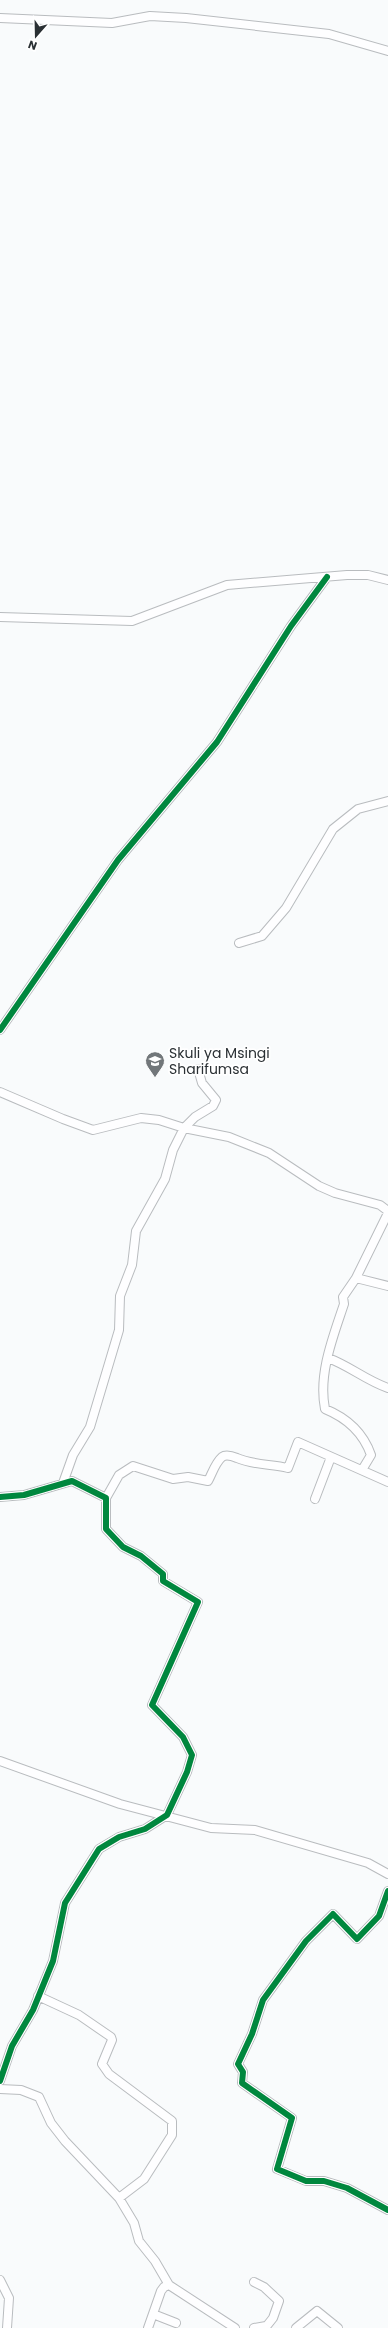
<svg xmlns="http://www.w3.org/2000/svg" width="388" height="2328" viewBox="0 0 388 2328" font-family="Poppins,sans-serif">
  <rect width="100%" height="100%" fill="#f9fbfc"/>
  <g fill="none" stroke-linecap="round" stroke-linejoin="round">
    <!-- minor casing -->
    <g stroke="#b9bcbf" stroke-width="10">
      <path id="minor" d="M0,18L112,23L150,16L186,18L329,34L388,51
        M0,617L132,621L227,585L347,575H368L388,580
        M239,943L262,936L286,908L333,829L358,809L388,801
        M0,1030L118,860L217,742L291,626L327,577
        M0,1092L63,1119L93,1130L141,1118L159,1120L184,1128L229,1137L269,1153L319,1186L335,1193L380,1205L388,1211
        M356,1278L388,1213
        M328,1358C350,1366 365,1380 388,1388
        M362,1470L371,1455C363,1432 347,1418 325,1409C318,1374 333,1337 344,1304L343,1297L356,1278L388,1286
        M63,1483L73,1455L90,1427L119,1330L120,1296L132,1265L136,1231L165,1179L173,1150L184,1128L195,1117L213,1106L216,1100L202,1083L198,1069
        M0,1497L24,1495L72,1481L106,1498V1529L123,1547L141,1556L163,1574V1581L198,1602L152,1705L183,1737L192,1755L187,1772L167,1815L145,1829L119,1837L99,1849L65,1903L53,1961L33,2010L12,2046L0,2081
        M106,1498L119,1475L133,1466L173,1479L188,1477L208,1481C212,1474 215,1463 222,1457C226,1454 232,1456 237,1458C253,1465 271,1464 288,1468L298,1442L388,1482
        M315,1499L331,1457
        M0,1761L120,1804L211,1828L255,1830L368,1863L388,1874
        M388,1891L379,1916L357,1939L333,1914L306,1941L263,2000L252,2034L238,2064L243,2072L242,2083L292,2118L277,2169L306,2181H324L347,2188L388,2210
        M38,1996L79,2015L111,2037L112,2040L102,2064L109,2074L172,2121V2135L144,2179L119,2198
        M0,2089L21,2090L39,2097L51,2123L65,2141L119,2198L134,2223L139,2241L155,2261L169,2285L235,2328
        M0,2280L9,2298L7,2328
        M254,2282L264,2287L279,2301L273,2318L265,2328
        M153,2314L176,2323
        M148,2328L161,2291L164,2287L169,2285
        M254,2328L266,2326
        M296,2328L317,2311L338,2328"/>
    </g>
    <!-- minor -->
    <use href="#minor" stroke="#fefeff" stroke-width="8"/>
    <!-- cycleway casing -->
    <g stroke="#fff" stroke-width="8">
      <path id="cycleway" d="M0,1030L118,860L217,742L291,626L327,577
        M0,1497L24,1495L72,1481L106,1498V1529L123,1547L141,1556L163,1574V1581L198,1602L152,1705L183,1737L192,1755L187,1772L167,1815L145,1829L119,1837L99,1849L65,1903L53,1961L33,2010L12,2046L0,2081
        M388,1891L379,1916L357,1939L333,1914L306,1941L263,2000L252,2034L238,2064L243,2072L242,2083L292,2118L277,2169L306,2181H324L347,2188L388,2210"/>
    </g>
    <!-- cycleway -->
    <use href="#cycleway" stroke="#00873e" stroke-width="6"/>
  </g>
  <!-- icons -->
  <defs>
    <g id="school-pin" transform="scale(1)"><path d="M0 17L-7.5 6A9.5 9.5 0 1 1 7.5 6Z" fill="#72777a" stroke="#fff"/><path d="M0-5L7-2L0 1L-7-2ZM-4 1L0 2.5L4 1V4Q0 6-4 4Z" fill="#fff"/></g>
  </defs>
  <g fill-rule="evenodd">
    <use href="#school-pin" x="155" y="1061"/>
  </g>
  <g text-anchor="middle" stroke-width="3.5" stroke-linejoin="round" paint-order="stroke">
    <!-- poi labels -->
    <g font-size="14" fill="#2a3034" stroke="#fff" text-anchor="start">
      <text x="169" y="1058">Skuli ya Msingi<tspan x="169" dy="16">Sharifumsa</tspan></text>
    </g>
  </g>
  <!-- north arrow -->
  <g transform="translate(36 36) rotate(200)" stroke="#ffffff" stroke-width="3" paint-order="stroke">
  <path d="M0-3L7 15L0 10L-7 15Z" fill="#2a3034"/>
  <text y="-6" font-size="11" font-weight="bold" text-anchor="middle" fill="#2a3034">N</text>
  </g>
</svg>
